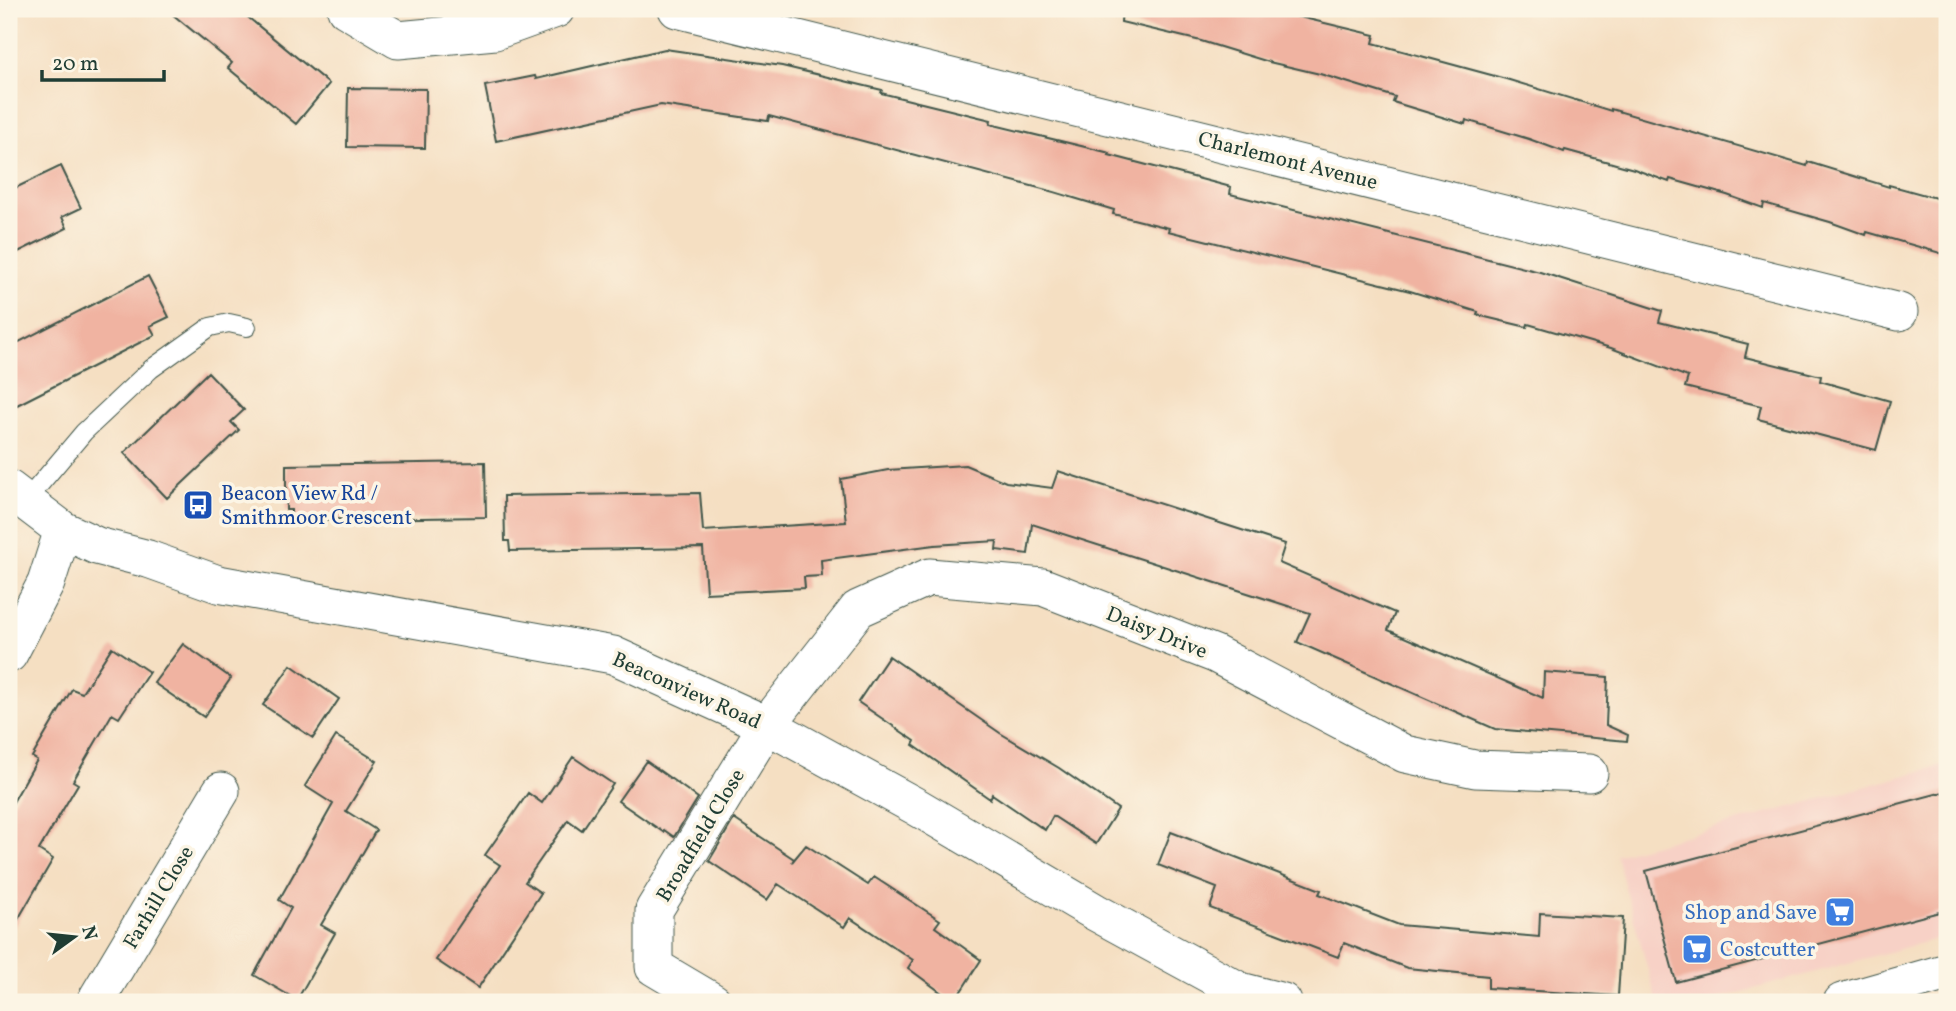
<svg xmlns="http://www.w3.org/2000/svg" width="1956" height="1011" viewBox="0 0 1956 1011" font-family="Vollkorn,serif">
  <rect width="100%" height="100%" fill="#fcf5e5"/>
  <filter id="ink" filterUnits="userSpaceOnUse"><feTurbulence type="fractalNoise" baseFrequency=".0143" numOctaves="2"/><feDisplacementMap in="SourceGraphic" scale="14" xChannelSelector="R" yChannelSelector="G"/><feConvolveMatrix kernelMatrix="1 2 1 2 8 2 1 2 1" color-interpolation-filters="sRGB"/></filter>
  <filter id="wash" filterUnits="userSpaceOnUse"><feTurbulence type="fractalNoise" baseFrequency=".00686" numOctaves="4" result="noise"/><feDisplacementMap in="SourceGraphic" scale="28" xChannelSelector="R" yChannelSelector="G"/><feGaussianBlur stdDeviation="1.57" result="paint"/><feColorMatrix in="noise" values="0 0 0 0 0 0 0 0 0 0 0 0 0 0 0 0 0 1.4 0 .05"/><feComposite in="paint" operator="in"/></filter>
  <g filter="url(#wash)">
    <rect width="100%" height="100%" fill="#f5dfc2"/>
    <!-- built -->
    <path fill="#f7d1c6" d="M1947,764V936L1706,1002H1657L1616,855Z"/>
    <g id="blocks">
      <!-- building -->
      <path fill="#f0b3a1" d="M166,9H238L329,84L296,124L228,68L232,63Z
        M1122,9H1266L1375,35L1373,43L1506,79L1611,111V109L1807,166L1808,162L1889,187V185L1947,201V255L1867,232L1866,235L1830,222L1764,203L1763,208L1727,195L1670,179L1669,182L1634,169L1565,150L1564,152L1529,139L1466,120L1465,124L1393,102L1395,97L1320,74L1269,62L1201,41L1121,22Z
        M665,49L782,66L882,90L881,93L991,120L990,124L1110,153L1109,155L1231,187L1230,194L1540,272L1662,311L1659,322L1748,344L1745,357L1821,376L1820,381L1890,401L1876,450L1758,419L1761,406L1685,387L1688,377L1611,348L1528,324L1527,327L1477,315L1478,312L1410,291L1168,231L1169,228L1113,214L1114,210L1054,192L769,116L768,121L661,105L496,141L485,86L535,76L536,79Z
        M348,88L426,89L425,148L347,147Z
        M61,166L81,208L62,217L67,228L16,253L9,235V191Z
        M148,276L169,317L150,326L155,335L9,409V347Z
        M208,372L244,410L231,422L239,430L167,498L124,453Z
        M485,462L486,517L291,520V510H286V465Z
        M965,465L1006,482L1052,488L1058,471L1285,544L1279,563L1395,613L1388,630L1543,698L1544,672L1608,677L1606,725L1628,735L1627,741L1495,729L1297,642L1310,613L1032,524L1028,554L996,550L997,541L934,545L821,560L822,576L804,577L805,588L706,593L703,548L510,551L509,541H505L504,496L700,493L703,531L846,522L841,479L888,470Z
        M183,644L231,678L204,717L154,683Z
        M112,647L149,672L119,718L112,714L73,781L78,784L39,850L53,859L9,935V809L37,760L32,757L72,689L82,693Z
        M889,656L1000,733L1059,768L1118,809L1096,844L1053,816L1045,830L992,794L990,799L913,745L915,741L858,702Z
        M291,665L339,699L313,738L263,705Z
        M336,736L377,761L346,811L376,830L321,925L335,933L297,1000L254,975L291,908L279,900L333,804L305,786Z
        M573,757L613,784L582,830L568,820L525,882L541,893L478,988L436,960L500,865L485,855L506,825L528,793L542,803Z
        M646,761L698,798L674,837L664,830L663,832L618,801Z
        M1947,791V910L1676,982L1646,871Z
        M734,819L794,859L792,862L806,845L868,885L874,877L940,920L935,927L981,960L954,1002L908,968L913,960L850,918L844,927L778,884L767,900L709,861Z
        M1171,832L1321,890L1319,894L1399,925L1539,937L1540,913L1623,918L1618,996L1488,988V976L1407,968L1344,943L1338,957L1210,908L1217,888L1158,865Z"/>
    </g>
  </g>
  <g filter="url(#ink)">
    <use href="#blocks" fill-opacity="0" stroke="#3f5549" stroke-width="2"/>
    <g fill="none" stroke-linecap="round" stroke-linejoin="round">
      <!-- lane casing -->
      <g stroke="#3f5549" stroke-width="20">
        <path id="lane" d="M25,502L84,432L151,369L210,327L229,323L247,327"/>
      </g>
      <!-- street casing -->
      <g stroke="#3f5549" stroke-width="39">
        <path id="street" d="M346,9L398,40L495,31L556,9
          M677,9L1899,312
          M9,489L63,530L97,546L148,559L218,584L613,655L767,725L917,807L1095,912L1240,991L1283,1002
          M9,654L46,583L63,530
          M95,1002L221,791
          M713,1002L654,967V910L767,725L858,609L929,577L1043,587L1215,654L1405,754L1475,769L1589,773
          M1842,1002L1947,972"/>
      </g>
      <!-- lane -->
      <use href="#lane" stroke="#fff" stroke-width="18"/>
      <!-- street -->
      <use href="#street" stroke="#fff" stroke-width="37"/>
    </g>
  </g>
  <!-- icons -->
  <defs>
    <g id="bus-square" transform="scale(1.575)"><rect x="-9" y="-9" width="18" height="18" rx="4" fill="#1a4fb4" stroke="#fcf5e5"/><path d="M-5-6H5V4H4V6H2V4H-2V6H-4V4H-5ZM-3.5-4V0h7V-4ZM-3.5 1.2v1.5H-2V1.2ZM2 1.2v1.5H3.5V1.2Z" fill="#fff"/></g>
    <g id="supermarket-square" transform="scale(1.575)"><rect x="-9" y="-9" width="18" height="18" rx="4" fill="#3f7fe0" stroke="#fcf5e5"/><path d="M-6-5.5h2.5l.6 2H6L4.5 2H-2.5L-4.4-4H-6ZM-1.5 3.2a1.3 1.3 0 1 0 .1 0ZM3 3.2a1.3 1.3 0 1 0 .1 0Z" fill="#fff"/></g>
  </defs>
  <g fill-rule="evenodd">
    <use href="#bus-square" x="198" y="505"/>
    <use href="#supermarket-square" x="1840" y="912"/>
    <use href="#supermarket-square" x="1697" y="949"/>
  </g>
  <g text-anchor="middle" stroke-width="7" stroke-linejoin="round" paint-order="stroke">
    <!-- street labels -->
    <g font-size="21" fill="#1f3d34" stroke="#fcf5e5">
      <text transform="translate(1288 160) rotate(14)" y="7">Charlemont Avenue</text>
      <text transform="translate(1157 632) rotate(22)" y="7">Daisy Drive</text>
      <text transform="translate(687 690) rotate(24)" y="7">Beaconview Road</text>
      <text transform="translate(700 835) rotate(-59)" y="7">Broadfield Close</text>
      <text transform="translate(158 897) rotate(-59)" y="7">Farhill Close</text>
    </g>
    <!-- transit labels -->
    <g font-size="21" fill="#164399" stroke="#fcf5e5" text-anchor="start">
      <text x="221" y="500">Beacon View Rd /<tspan x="221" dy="24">Smithmoor Crescent</tspan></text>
    </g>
    <!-- shop labels -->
    <g font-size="21" fill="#366cbe" stroke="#fcf5e5" text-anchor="end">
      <text x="1817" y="919">Shop and Save</text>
      <text x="1720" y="956" text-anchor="start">Costcutter</text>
    </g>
  </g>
  <!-- margin -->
  <rect width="1956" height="1011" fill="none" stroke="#fcf5e5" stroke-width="35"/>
  <!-- north arrow -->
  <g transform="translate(74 937) rotate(75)" stroke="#fcf5e5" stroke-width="5" paint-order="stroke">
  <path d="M0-5L12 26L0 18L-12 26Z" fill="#1f3d34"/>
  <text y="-10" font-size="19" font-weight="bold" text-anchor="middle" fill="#1f3d34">N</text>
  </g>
  <!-- scale -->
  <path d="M42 70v10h122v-10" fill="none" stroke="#1f3d34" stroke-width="3.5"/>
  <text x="52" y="70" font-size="21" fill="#1f3d34" stroke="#fcf5e5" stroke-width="5" paint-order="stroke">20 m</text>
</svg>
